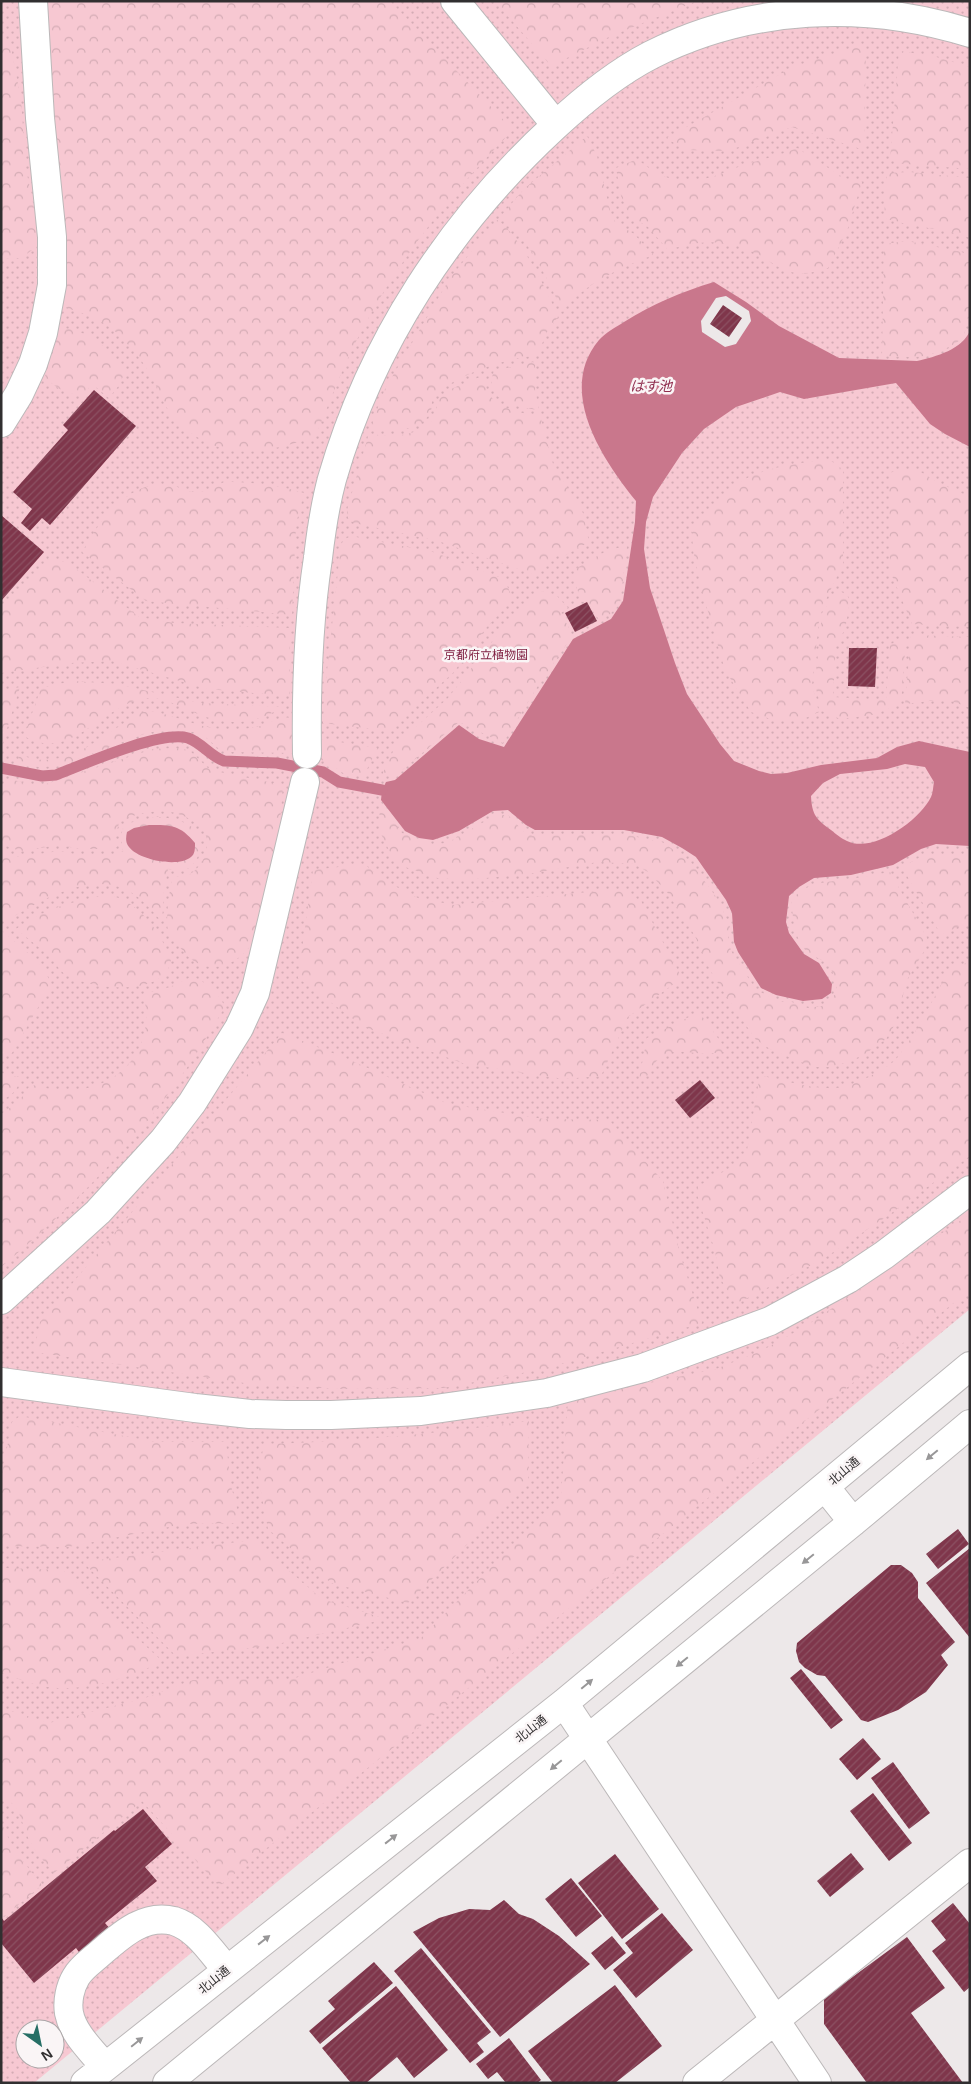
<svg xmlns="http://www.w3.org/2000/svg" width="971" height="2084" viewBox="0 0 971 2084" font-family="Arial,'Noto Sans JP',sans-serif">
  <defs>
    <pattern id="grass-dots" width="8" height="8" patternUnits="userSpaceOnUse" patternTransform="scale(1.25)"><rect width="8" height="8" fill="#f7c8d2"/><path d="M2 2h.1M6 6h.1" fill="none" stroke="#d4acb5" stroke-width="1.8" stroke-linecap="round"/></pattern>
    <pattern id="forest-crowns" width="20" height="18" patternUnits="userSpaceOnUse" patternTransform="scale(1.25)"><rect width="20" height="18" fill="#f7c8d2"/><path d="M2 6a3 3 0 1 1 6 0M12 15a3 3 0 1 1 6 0" fill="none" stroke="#d4acb5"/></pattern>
    <pattern id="building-hatch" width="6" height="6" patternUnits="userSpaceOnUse" patternTransform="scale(1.25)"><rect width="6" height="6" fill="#7f364b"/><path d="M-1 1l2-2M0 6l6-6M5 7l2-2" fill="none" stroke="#8c5263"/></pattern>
  </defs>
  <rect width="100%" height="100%" fill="#ede8e9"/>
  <!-- grass -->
  <path fill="url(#grass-dots)" fill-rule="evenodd" d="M1,1H970V1309L34,2083H1ZM25,2029H55V2059H25Z"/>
  <!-- forest -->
  <path fill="url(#forest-crowns)" d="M43,1H390L513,130C443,201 381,281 341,374C332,395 324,416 315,437C296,443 276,449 256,451C224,454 192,440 172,415C164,405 159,393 154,381C145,363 131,347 117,333C103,320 84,313 66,308L62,295Z
    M495,1H697L611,36L551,66Z
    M1,40L10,42L21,100L26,169L39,232L35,248L21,258L3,259L1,258Z
    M866,43L864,150L792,127L728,151L684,150L667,138L793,67Z
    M899,51L933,56L970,67V169L906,164L890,160Z
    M587,136L597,156L611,214L616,223L634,234L653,255C621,268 584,283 562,312C552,285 524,232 501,216L524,189Z
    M797,148L844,178L862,182L847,231L828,268C819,270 804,276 795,273C781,270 769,261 757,254C728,238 699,240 668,250L648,227L630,216L621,196L616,168L637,159C665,182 686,187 720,174C730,171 739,166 749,163C766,159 781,155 797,148Z
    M910,172L970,178V238C942,227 912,228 884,218L887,173Z
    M497,220C518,232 549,294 558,317L547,332L537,356C508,356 453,377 433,396C431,402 433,410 429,415C417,432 388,432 370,428L385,389L450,278Z
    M907,241L962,252L970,257C970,278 971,320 963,337C956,346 935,353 925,356C911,358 895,356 882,356L884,244Z
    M63,328C90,331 110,349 125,371L120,384L109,398L92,384L82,396C66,393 55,389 45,376L55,346L58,331Z
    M533,362L535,363V389L539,410C517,408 482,400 494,371Z
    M487,374C478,403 517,415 540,415L553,464L583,513L589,542L564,556H557L545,562V568L535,575L438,541L354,523L348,518L347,510L369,433C387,439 423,436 434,418C438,412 436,405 438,399L451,389Z
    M825,459L835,463L843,470V564L820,612L812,685L819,712L799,721H776L751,712L725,670L702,591L693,550L692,530C709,512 727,488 749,477C772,466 800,464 825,459Z
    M903,469L919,471L937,482L970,497V627L912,624L890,571L889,473Z
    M224,482C251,482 278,485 304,493L296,524L292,615L146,601L82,552C99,521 127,482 167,484C173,484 177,487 182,489C199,496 209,490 224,482Z
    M351,536L433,552L504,579L513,599L486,628L453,673L388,731L323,723L326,680L341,544L345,539Z
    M627,546L620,604L610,614L599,620L587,600L582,602C579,592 570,578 577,568L608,550Z
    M50,557L70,564L139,617L174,623L290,628V696L207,689L112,661L71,663L1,673V609Z
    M838,590L847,595L850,601L845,630L836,643L833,697L886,700L890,645L899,639H906L901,704L872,715L840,719L822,711L815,685L822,613Z
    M542,591L557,596L568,608L561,613L570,630L571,638L539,684L503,743L459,722L394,777L382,775L396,745L448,698L510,619Z
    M911,635L970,637V708L946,699L905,704Z
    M72,681L117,684L200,703L283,707C250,727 223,726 189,710C177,705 161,697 149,698C104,701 71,765 24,736L41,688Z
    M20,687L1,748V691Z
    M150,711C176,715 200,729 225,729C235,730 246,729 256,727C268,725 279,715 292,718L294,753L228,752L219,749L202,734L174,728L147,733L59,766L39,767L16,763L20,755C27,757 36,760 43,760C77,760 99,738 126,722C135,716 140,712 150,711Z
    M320,739L378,748L363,777L343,773L326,761L317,759Z
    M174,748L189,750L208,768L215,771L283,785L277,860L254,941C234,971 201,978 179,946C176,941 170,935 168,930C165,919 170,887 173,875C193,884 212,854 206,836C204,830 199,825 194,822C171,805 145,811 120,820L115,837L117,847L111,849H80L59,845L20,851L1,844V794L9,779L35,785H43L153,749Z
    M380,802L402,833L432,844L447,843L496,815H508L524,832L533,836L622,834L662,842L690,861L719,901L730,927L728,937L731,951L756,990L781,1002H792L808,1008L822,1006L837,993C837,984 834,971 827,964C817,955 807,957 800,942C793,929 793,914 791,900C810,880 826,883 851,879C864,877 877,874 890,872L927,938L926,948L908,978L894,1026L886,1039L865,1054L848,1062L830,1067H813L770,1049L756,1040L721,988L710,970L695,936L667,892L648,872L634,864L598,862L528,874L465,880L437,878L405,867L391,854L379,830Z
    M156,817C181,817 214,830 196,860C192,866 187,871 180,871C176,871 172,870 168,869L164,891L162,922C154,913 145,902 135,895C96,867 43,899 8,920L1,915V850L19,857L59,851L79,855H113L123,851L121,836L124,824Z
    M926,854H970V921L941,935L902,867Z
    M364,864L387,882L418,898L454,905L620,889L641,901L682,978L628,1017L601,1076L564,1079L465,1064L364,1027L298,978L313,870Z
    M106,895C137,898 162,933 171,961C163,998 90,990 65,974C60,971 56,964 52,959C41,948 28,939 16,929C45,908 72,902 106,895Z
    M1,930C17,944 46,964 51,985L12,1053L1,1055Z
    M970,962V1156L886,1217L823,1259L736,1304L720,1278L715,1251L695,1188L742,1161L747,1150L760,1075C778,1080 818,1090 836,1088C851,1087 887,1070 897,1058C918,1032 934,997 950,968Z
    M193,976L213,988L225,1006C169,1108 90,1193 1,1267V1114C10,1108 18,1103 24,1094C27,1090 27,1088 31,1086C38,1084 47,1089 54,1090C61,1091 69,1090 77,1090C125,1085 157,1042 143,994L170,987Z
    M699,1012L728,1052C718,1052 706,1055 696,1053C669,1050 660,1051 647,1076L639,1079L647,1038Z
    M282,1033L350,1060L448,1104L544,1119L609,1120L663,1181L679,1251L702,1323L543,1369L443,1388L339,1389L251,1384L34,1352L40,1322Z
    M1,1073L19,1077C20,1090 11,1095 1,1101Z
    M970,1214V1290L219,1886L142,1801L54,1873C45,1862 36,1853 30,1841C20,1824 23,1805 1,1797V1708L49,1723L145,1698L193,1680L292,1679L421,1638L561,1496L568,1400L716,1369L761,1351L806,1326Z
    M20,1416L155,1442H226L231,1486L241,1523L184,1524L68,1547L1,1546V1479L12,1422Z
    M529,1421L528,1484L408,1603L331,1583L268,1529L258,1476L264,1444C353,1442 441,1433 529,1421Z
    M253,1540L322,1599L386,1619L269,1646L176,1656L83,1562Z
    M3,1568L63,1570L162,1661C130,1679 75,1695 38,1685C25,1682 13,1677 1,1672V1569Z
    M1,1822L14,1850L42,1885L4,1917L1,1914Z"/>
  <!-- water -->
  <path fill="#c9778c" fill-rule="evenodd" d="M714,282L746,302L779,326L839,358L917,361C935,357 964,349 970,330V447L945,434L930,424L896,383L804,399L780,392L736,407L704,429L682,453L653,497L646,522L644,549L650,588L675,663L687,694L720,744L734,761L759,771L771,774L787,773L821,765L877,758L897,747L919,741L970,752V846L936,844L921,849L893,865L851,875L814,878L799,887L789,896L786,922L789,933L804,954L819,963L832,984L831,993L822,999L803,1001L776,995L761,988L738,952L734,942L732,913L726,900L696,857L682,848L662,837L624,830H535L526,825L508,810L493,811L459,831L433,840L419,838L405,831L381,800L382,790L386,782L395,780L459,725L479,739L504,747L573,639L611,619L623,601L635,522L636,501C603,460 556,391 599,340C605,333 616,327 624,322C653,304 681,292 714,282ZM905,764L925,767L934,782C933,787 933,793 931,797C920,820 873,854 847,841C842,839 836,834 831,830C816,819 812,815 811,796L823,783L840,774L887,769Z
    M149,825C172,825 180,825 195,843C195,849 195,854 191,857C178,868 139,860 129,847C125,842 126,837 127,832L134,828Z"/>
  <!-- pier -->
  <path fill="#ede8e9" d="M726,296L749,311L751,321L736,344L725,347L702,332L701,321L716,298Z"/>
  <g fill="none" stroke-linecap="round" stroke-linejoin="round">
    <!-- stream -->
    <path stroke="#c9778c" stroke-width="11" d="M1,768L42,776L56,775C84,764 161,730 188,738C202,743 210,756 224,761L277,763L323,772L339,782L382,790"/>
  </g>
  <!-- building -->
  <path fill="url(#building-hatch)" d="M723,305L742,318L729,337L710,324Z
    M94,390L136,426L50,525L42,518L30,531L21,523L32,509L13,492L68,430L63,425Z
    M1,515L44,552L1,601Z
    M587,602L597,621L575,632L565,613Z
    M849,648H877L875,687L848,686Z
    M700,1080L715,1098L690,1118L675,1100Z
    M958,1529L969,1544L938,1569L926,1554Z
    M970,1548V1638L926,1583Z
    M891,1565H901L912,1573L918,1582V1598L955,1642L941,1655L948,1665L926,1692L898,1710L868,1722L861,1720L825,1676L817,1675L805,1668L799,1662L796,1651L797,1643Z
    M801,1669L843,1720L831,1729L790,1678Z
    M863,1738L881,1759L857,1780L839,1759Z
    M893,1762L930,1813L909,1829L871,1778Z
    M873,1793L912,1843L889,1861L850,1811Z
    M143,1809L172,1844L145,1867L157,1881L105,1923L111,1930L81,1955L76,1948L34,1983L1,1943V1917L4,1921L114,1830L115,1831Z
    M851,1853L864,1869L830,1897L817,1881Z
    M615,1854L659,1909L622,1939L578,1883Z
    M571,1878L602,1916L576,1937L545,1899Z
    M504,1900L519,1914L533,1919L559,1936L590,1964L500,2037L413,1932L439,1918L469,1909L490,1910Z
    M953,1903L970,1924V1987L964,1992L932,1951L946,1940L931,1921Z
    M662,1913L693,1950L636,1998L613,1970L633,1953L625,1943Z
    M612,1936L626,1953L605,1970L591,1953Z
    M907,1937L945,1988L911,2013L963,2083H867L824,2024V1998Z
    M421,1948L491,2032L477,2043L484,2052L470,2063L394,1971Z
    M374,1962L393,1983L320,2044L309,2031L335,2009L328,2001Z
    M615,1985L662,2046L615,2083H553L528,2051Z
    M396,1986L448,2050L414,2078L397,2057L366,2083H351L322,2048Z
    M509,2038L541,2080L537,2083H506L497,2072L488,2079L476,2064Z"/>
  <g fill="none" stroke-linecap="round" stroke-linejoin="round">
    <!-- minor casing -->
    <g stroke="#bcb8b9" stroke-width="30">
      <path id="minor" d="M455,1L556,125
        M1,423L19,394L33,364L43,333L52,285V237L40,118L33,1
        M307,754C306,689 308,623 318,558C321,532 325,505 332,479C371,343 450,223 554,127C583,100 614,74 651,55C750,5 864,0 970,33
        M1,1300L98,1212L163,1141L192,1103L239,1028L255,993L305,782
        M1,1382L195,1408L250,1414L286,1415H331L421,1411L547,1393L643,1368L770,1321L848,1279L884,1255L970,1190
        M825,1487L853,1522
        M564,1703L817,2083
        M105,2067C93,2052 73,2034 69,2013C67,2001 70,1987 76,1977C81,1968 90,1962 98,1955C119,1937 143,1913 174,1921C197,1928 212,1953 227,1970
        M85,2083L564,1703L970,1366
        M167,2083L853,1522L970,1424
        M697,2083L970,1863"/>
    </g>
    <!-- minor -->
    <use href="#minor" stroke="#fff" stroke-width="28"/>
  </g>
  <!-- one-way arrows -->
  <defs><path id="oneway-solid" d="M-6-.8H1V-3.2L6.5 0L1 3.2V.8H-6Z" transform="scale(1.25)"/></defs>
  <g fill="#989798">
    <use href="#oneway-solid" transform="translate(932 1455) rotate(140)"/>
    <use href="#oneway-solid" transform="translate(808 1559) rotate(141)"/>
    <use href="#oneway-solid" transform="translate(682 1662) rotate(141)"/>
    <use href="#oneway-solid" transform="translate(587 1684) rotate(-40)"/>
    <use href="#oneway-solid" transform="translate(556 1765) rotate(140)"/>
    <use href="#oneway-solid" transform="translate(391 1839) rotate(-38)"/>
    <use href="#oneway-solid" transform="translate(264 1940) rotate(-38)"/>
    <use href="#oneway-solid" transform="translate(137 2042) rotate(-39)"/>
  </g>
  <g text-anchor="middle" stroke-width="5" stroke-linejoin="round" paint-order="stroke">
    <!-- park labels -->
    <g font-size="12" fill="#7d1b3e" stroke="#faf5f6">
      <text x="486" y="659">京都府立植物園</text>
    </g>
    <!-- street labels -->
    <g font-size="12" fill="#312f30" stroke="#faf5f6">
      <text transform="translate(844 1471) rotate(-40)" y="4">北山通</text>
      <text transform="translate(531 1729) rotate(-38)" y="4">北山通</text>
      <text transform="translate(214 1980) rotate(-39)" y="4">北山通</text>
    </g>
    <!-- water labels -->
    <g font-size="14" font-style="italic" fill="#8f2d4d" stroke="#faf5f6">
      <text x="651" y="391">はす池</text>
    </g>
  </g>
  <!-- border -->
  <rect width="971" height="2084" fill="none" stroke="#312f30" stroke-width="5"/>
  <!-- north arrow -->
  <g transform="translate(40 2044) rotate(147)"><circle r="24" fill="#faf5f6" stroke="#aaa6a7"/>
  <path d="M0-4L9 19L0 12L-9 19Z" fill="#266e65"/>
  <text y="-8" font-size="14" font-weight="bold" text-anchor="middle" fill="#312f30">N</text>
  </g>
</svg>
